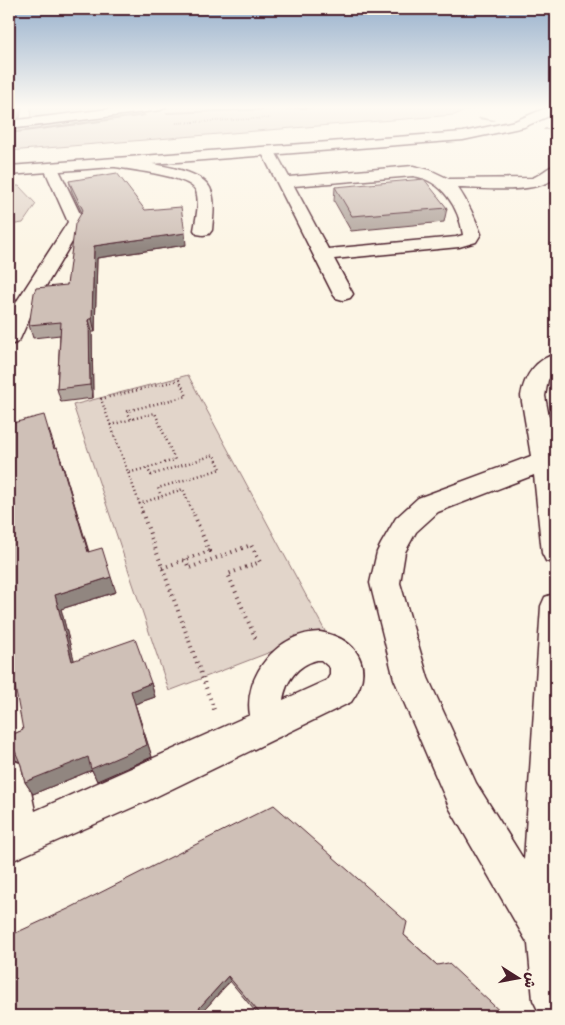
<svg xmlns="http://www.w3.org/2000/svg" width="565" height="1025" viewBox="0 0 565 1025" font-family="'Comic Neue','Playpen Sans Arabic',sans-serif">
  <rect width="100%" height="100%" fill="#fcf5e5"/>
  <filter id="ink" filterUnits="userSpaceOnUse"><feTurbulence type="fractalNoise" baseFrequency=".02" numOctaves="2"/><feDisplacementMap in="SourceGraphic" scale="10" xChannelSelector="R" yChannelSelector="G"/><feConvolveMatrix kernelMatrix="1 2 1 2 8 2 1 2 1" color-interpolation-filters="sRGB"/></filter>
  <g filter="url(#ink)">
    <!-- green -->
    <path fill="#e2d5ca" stroke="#967a7a" d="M31,106H479L454,115L9,151V128L30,127Z
      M9,186H19L36,204L23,223L9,225Z
      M188,375L325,631L169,691L73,405Z"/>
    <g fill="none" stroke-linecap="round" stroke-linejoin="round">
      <!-- stream -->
      <path fill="#917474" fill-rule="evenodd" d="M330,106H358L356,107L167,114L165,113L167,112Z
        M144,114L146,116L9,134V132Z
        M480,117L495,120L493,121L478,119Z
        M545,128H556V130H543Z"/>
      <!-- minor casing -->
      <g stroke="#4a1f2b" stroke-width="3">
        <path id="minor" d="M134,106H167L161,110L9,129V121Z
          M268,147L273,148L289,177L413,166L430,170L449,179L532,178C541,175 547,167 556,165V177C537,195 484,188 458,188C468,203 475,217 481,234L476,242L459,247L334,259L353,294L350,298L343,300L336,298L333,294L261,151L263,148ZM413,176C442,180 459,207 463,235L456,237L328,249L294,186Z
          M116,159C138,162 200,167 210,188C216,200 213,217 212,230L209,234L203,235L197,234L194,230C196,218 200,203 196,191C190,175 127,170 111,166L109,163L111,160Z
          M51,164L56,165L58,168L84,222L37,301L20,339L16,343L9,345V318L17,301L68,222L44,168L46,165Z
          M556,354V371L548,380L545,396L556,455V564L546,561L542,553L534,475L438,512L416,532L405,552L400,583L428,678L476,783L524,860L541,606L545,597L556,593V1016H541L533,1000L528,944L450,809L394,679L370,583L377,552L381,544L396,518L418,498L531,456L521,396C524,376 536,359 556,354Z
          M320,632C359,639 375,669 351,702L147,801L9,862V759L22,764L28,777L35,811L250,715C243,675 279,632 320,632ZM317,660H321L330,668V675L327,680L283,700C286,681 297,665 317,660Z"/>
      </g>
      <!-- major casing -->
      <g stroke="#4a1f2b" stroke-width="3">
        <path id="major" d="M551,106H556V113L524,127L463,140L9,175V166L463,132L515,121Z"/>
      </g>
      <!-- path-far2 -->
      <path stroke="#4a1f2b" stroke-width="2" stroke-dasharray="0.5 2" stroke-linecap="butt" d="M176,123L271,118"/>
      <!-- path-far1 -->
      <path stroke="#4a1f2b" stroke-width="2.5" stroke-dasharray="1 3" stroke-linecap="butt" d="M131,419L127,411L187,396L179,380L101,399L143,513
        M110,425L155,413L175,460L128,473
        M147,468L151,475L214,455L221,469L158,488L161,496
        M139,504L183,489L193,513"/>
      <!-- path -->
      <path stroke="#4a1f2b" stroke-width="4" stroke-dasharray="1 4.5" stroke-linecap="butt" d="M142,512L215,712
        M185,559L189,568L251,545L260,562L228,574L257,642
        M162,568L209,551L193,512"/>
      <!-- minor -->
      <use href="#minor" fill="#fcf5e5" fill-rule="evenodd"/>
      <!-- major -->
      <use href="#major" fill="#fcf5e5" fill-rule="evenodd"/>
    </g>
    <!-- wall -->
    <path fill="#b2a59d" stroke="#4a1f2b" d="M69,181L145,210L186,245L97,258L95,332H92L93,398L61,402L57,389L60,335L33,338L29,325L67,285L82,213L72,192Z
      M335,187L447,208L444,222L351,231L334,201Z
      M49,430L55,448L62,463L89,552L116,592L61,609L74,661L151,683L155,697L135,704L152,757L97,781L92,770L33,794L25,782L21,765L20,762L9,757V736L23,730Z
      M404,935L437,965L505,1016H259L230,981L199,1016H9Z"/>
    <!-- shaded-wall -->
    <path fill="#918680" stroke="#4a1f2b" d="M17,106H22L20,118L9,120V109Z
      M185,233L186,245L97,258L95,332L92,319L94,246Z
      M89,319L92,332L93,398L90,385Z
      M57,448L62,463L93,567L88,552Z
      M111,577L116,592L61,609L78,675L72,661L55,595Z
      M151,683L155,697L135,704L152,757L97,781L92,770L33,794L25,782L131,691Z
      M228,976L230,981L199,1016H192Z"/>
    <!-- building -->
    <path fill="#cfc0b7" stroke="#4a1f2b" d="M9,106H17V107L9,109Z
      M117,173L145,210L181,207L185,233L94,246L92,319H89L90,385L57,389L61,322L29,325L34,293L36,288L67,285L75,224L83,210L69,181Z
      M424,179L447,208L352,216L335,187Z
      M44,415L54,449L57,448L88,552L102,548L111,577L55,595L72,661L135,639L151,683L131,691L147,745L91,769L88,757L25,782L21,765L15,751L9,749V736L23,730L9,654V436H10L9,429V424Z
      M274,805L407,922L404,935L437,965L448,963L505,1016H262L228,976L192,1016H9V936L68,909Z"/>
  </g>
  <!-- sky -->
  <linearGradient id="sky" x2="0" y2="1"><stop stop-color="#98b1cd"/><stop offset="0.43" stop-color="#fefaf3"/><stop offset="1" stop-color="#fefaf3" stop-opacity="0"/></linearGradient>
  <rect width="565" height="249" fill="url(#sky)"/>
  <!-- margin -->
  <rect width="565" height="1025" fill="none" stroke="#fcf5e5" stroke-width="30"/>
  <rect x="15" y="15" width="535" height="995" fill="none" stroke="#4a1f2b" stroke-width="2" filter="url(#ink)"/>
  <!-- north arrow -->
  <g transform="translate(518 978) rotate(101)" stroke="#fcf5e5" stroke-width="4" paint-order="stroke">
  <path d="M0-4L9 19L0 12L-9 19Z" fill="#4a1f2b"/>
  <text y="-8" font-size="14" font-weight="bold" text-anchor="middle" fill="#4a1f2b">ش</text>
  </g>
</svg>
